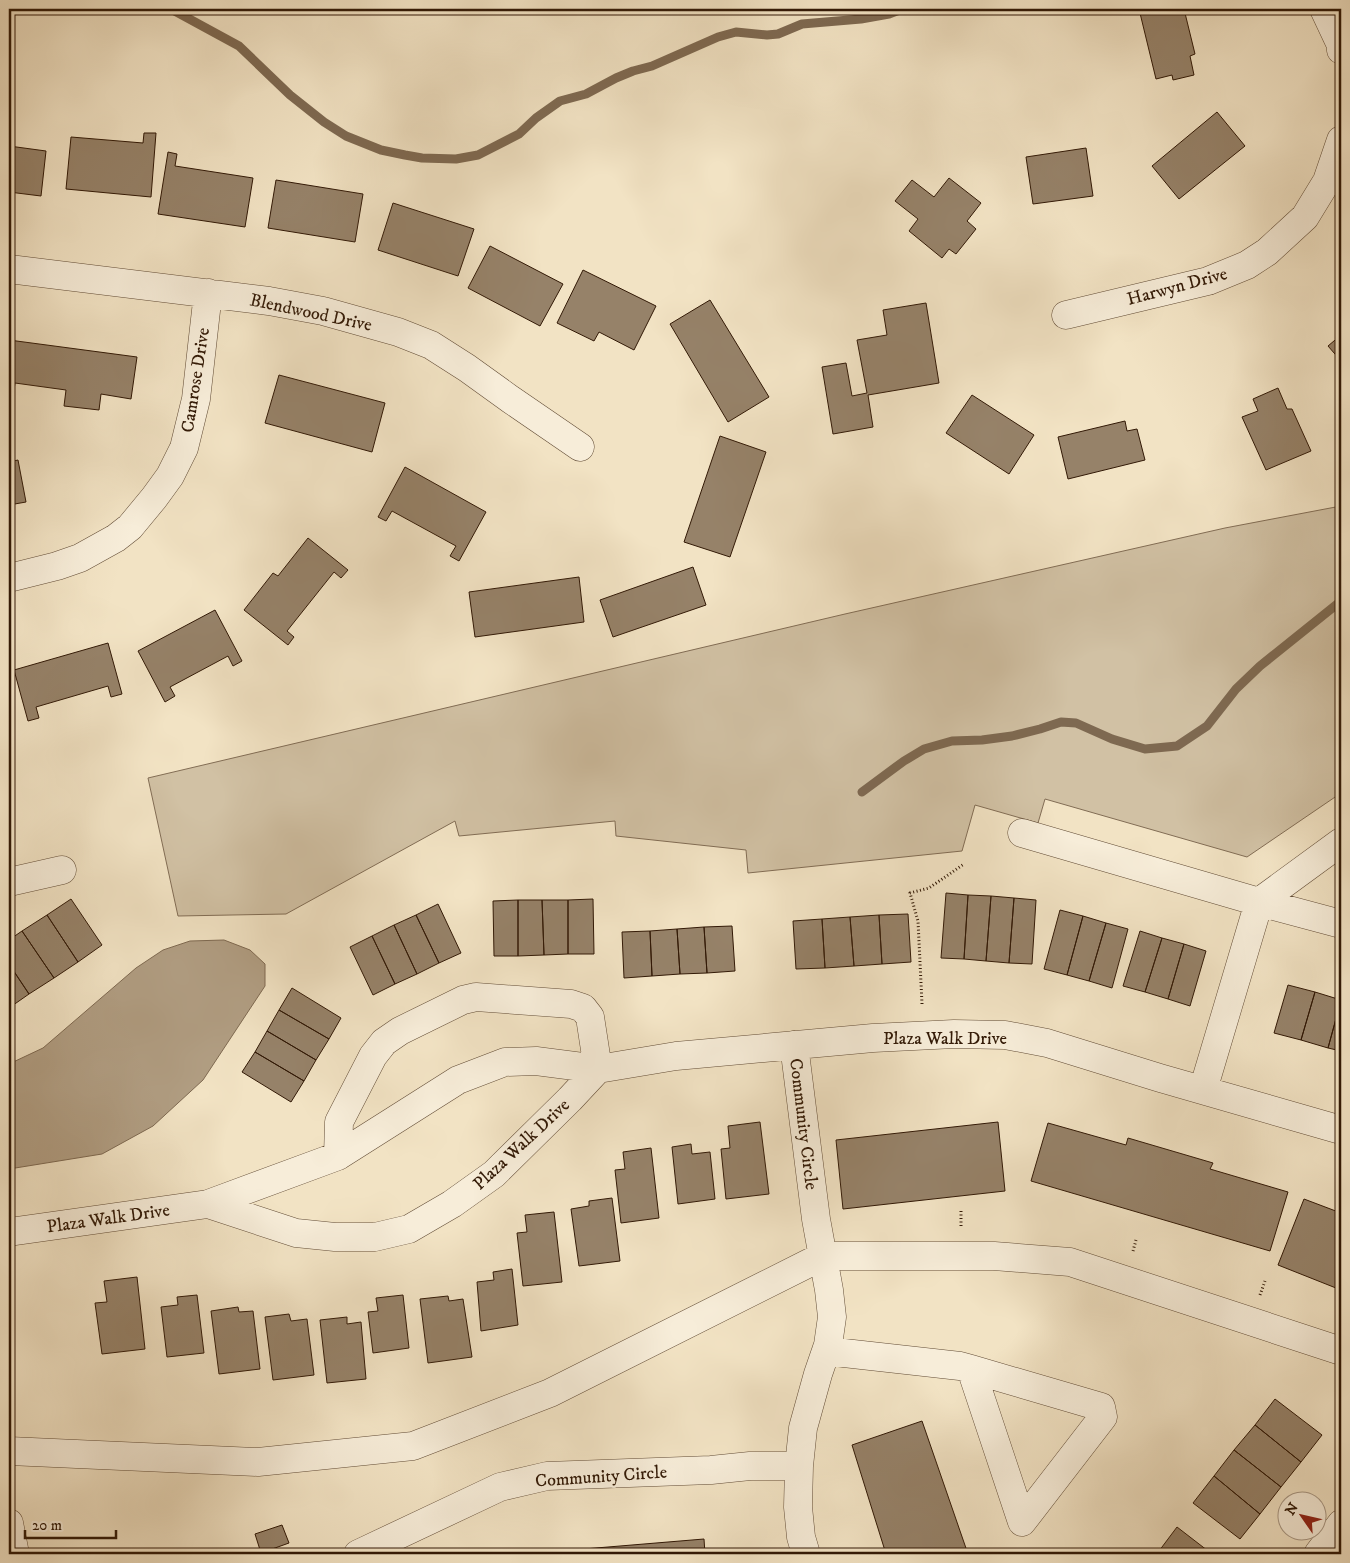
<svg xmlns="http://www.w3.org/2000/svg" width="1350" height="1563" viewBox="0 0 1350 1563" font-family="'IM FELL DW Pica',serif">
  <rect width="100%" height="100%" fill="#f2e3c4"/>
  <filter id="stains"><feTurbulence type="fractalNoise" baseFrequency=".004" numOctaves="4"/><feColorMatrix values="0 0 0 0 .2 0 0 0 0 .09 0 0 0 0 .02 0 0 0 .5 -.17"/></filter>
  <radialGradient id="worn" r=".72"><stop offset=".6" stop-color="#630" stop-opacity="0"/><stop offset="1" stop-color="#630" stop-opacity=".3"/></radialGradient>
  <!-- green -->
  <path fill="#d1c1a4" stroke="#826d55" d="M1341,506V793L1247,857L1045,799L1038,823L975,805L962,851L748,873L746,850L616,836L615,821L459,836L455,821L286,914L178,916L148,778L845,614L1225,528Z"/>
  <!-- water -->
  <path fill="#b19e83" stroke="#7e6951" d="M224,940L250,950L265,964V986L203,1080L153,1126L102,1154L9,1169V1064L43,1048L136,968L163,950L190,941Z"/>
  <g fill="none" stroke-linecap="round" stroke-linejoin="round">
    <!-- stream -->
    <path stroke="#7e6951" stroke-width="9" d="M171,9L239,46L290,95L324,122L346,136L381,150L405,155L422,158L456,159L478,155L519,134L536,118L560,101L586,94L616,78L633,71L652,66L718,37L736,32L767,35L778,34L802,24L861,19L889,14L902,9
      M862,792L904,761L924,749L952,741L982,740L1012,736L1040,729L1061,722L1076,723L1112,739L1145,749L1177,746L1207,726L1236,689L1260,666L1341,601"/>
  </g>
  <!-- building -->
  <path fill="#968269" stroke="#321906" d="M1139,9H1184L1195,54L1190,56L1194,75L1173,80L1172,75L1156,79Z
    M1217,112L1245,146L1179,199L1152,166Z
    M144,133H156L151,197L66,189L71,137L143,143Z
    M9,146L46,151L41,196L9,192Z
    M1086,148L1093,196L1033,204L1026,157Z
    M168,152L177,154L175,166L253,178L245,227L158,214Z
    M949,178L981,203L967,221L976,229L956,254L949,249L942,258L909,231L918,219L895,201L912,180L934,197Z
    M276,180L363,194L355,242L268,228Z
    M393,203L474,229L458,276L378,250Z
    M490,246L563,284L540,326L468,288Z
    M583,270L656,306L634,350L599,332L594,341L557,323Z
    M710,300L769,397L728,422L670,324Z
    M926,303L939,383L868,395L873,427L833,434L822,367L846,363L852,396L867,393L857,340L887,335L883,310Z
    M1341,335V361L1328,346Z
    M9,340L137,357L131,399L101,394L99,410L64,406L66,390L15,383L13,397L9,396Z
    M279,375L385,403L372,452L265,423Z
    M1278,388L1287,409H1292L1311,451L1266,470L1242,417L1258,411L1253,399Z
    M972,395L1034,435L1009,474L946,433Z
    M1125,421L1127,431L1137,429L1145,460L1068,479L1058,437Z
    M720,436L766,452L730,557L684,542Z
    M18,460L26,502L9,505V462Z
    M405,467L486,512L459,561L450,556L456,546L392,511L386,521L378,517Z
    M308,538L348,570L341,578L334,572L287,631L294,637L288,645L244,610L273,573L278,576Z
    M693,567L706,605L613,637L600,600Z
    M579,577L584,622L475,637L469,592Z
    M215,610L242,661L233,666L228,656L170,687L175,696L165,702L138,651Z
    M108,643L122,694L111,697L108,686L36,707L39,718L28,721L14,670Z
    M946,893L968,895L964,959L941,958Z
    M968,895L991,896L986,961L964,959Z
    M991,896L1014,898L1009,963L986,961Z
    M1014,898L1036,900L1032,964L1009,963Z
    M71,899L102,945L78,962L47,915Z
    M593,899L594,954H568V900Z
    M518,900V956H494L493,901Z
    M518,900H542L544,955L518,956Z
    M542,900H568V954L544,955Z
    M438,904L461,953L439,963L416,915Z
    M1060,910L1083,916L1067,975L1044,969Z
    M908,914L911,962L882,964L879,915Z
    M47,915L78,962L54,978L22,931Z
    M416,915L439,963L417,974L394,925Z
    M879,915L882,964L854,966L850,917Z
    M1083,916L1106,923L1089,981L1067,975Z
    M850,917L854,966L825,968L822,919Z
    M822,919L825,968L796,969L793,921Z
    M1106,923L1128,929L1112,988L1089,981Z
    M394,925L417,974L395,984L372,936Z
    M732,926L735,971L707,973L704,927Z
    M704,927L707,973L680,974L677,929Z
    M677,929L680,974L652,976L650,931Z
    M22,931L54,978L29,994L9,964V940Z
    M650,931L652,976L624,978L622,932Z
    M1140,931L1162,938L1145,992L1123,986Z
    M372,936L395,984L373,995L350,947Z
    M1162,938L1184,944L1168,999L1145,992Z
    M1184,944L1206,951L1190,1006L1168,999Z
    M9,964L29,994L9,1008Z
    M1288,985L1315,992L1301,1040L1274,1033Z
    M292,988L341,1018L329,1039L279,1010Z
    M1315,992L1341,1000L1328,1048L1301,1040Z
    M1341,1001V1051L1328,1048Z
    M279,1010L329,1039L316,1060L267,1031Z
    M267,1031L316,1060L304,1081L255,1052Z
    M255,1052L304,1081L291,1102L242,1072Z
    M760,1122L769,1194L726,1199L721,1149L730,1148L728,1126Z
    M998,1122L1005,1191L843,1209L836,1140Z
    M1048,1123L1126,1145L1128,1138L1213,1163L1210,1169L1288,1192L1270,1251L1031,1181Z
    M691,1144L692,1154L710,1152L715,1199L678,1204L672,1147Z
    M651,1148L659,1218L621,1223L615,1170L625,1169L623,1152Z
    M612,1198L620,1261L579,1266L571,1209L589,1206V1201Z
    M1304,1199L1341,1213V1290L1278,1265Z
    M554,1212L562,1282L523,1286L517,1233L527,1232L525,1215Z
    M512,1269L518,1325L481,1331L477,1282L494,1280L493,1272Z
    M137,1277L145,1349L102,1354L95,1303L107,1302L104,1281Z
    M197,1295L204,1353L167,1357L161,1307L178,1305L177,1297Z
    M403,1295L409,1348L373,1353L368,1312L378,1311L376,1298Z
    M448,1296L449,1301L463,1299L472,1357L428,1363L420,1299Z
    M238,1307L239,1312L253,1311L260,1369L219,1374L211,1311Z
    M289,1314L291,1321L307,1319L314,1375L273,1380L265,1317Z
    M347,1317V1324L361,1322L366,1379L327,1383L320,1320Z
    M1275,1399L1322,1435L1301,1462L1255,1425Z
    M922,1421L968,1554H886L852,1445Z
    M1255,1425L1301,1462L1281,1487L1234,1450Z
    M1234,1450L1281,1487L1260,1514L1214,1476Z
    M1214,1476L1260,1514L1240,1539L1193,1503Z
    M282,1525L289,1543L261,1553L255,1534Z
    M1177,1527L1212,1554H1163L1159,1551Z
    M704,1539L705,1554H524Z"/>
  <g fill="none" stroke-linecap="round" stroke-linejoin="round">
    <!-- minor casing -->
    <g stroke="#624c36" stroke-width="29">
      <path id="minor" d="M1324,9L1340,43L1341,50
        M9,269L269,301L323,311L398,332L431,345L467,368L510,399L580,447
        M1066,315L1208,281L1247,265L1267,252L1305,217L1327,181L1341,140
        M9,578L57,566L80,558L116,538L130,527L154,498L170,476L184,448L196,399L208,293
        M1022,833L1259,902L1341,924
        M9,882L62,870
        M794,1045L816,1219L829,1290L832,1317L828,1345L818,1374L803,1428L799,1466L798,1507L801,1537L806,1554
        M1203,1090L1259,902L1341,842
        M338,1156L339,1122L373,1056L384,1042L400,1031L463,1000L476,997L571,1004L583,1008L590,1017L598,1069
        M208,1204L296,1233L335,1237H375L409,1229L452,1204L494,1174L570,1099L598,1069
        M9,1232L208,1204L338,1156L458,1080L505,1062L536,1061L598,1069L676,1056L873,1038L954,1034L1005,1035L1047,1043L1160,1078L1341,1130
        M826,1351L960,1366L971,1369L1101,1407L1103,1417L1022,1522L971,1369
        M9,1451L258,1462L413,1446L550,1393L823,1256H994L1070,1262L1341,1351
        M9,1523L15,1554
        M358,1554L500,1487L547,1476L711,1470L750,1466H799
        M1318,1554L1341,1524"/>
    </g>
    <!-- path -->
    <path stroke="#321906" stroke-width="3" stroke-dasharray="1 2.5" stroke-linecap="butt" d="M1341,963V962
      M922,1004L918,921L910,893L929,888L964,864
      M961,1211V1228
      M1133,1251L1136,1240
      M1260,1295L1265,1281"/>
    <!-- minor -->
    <use href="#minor" stroke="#f7edd9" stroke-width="28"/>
  </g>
  <g text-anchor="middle" stroke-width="4.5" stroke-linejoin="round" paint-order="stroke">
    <!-- street labels -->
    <g font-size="18" fill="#321906" stroke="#f7edd9">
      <text transform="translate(1177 286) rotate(-15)" y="6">Harwyn Drive</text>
      <text transform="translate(311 312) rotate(12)" y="6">Blendwood Drive</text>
      <text transform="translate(195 380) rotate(-81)" y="6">Camrose Drive</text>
      <text x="945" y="1044">Plaza Walk Drive</text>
      <text transform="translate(804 1124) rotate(83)" y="6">Community Circle</text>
      <text transform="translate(521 1144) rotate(-43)" y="6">Plaza Walk Drive</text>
      <text transform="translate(108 1218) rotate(-8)" y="6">Plaza Walk Drive</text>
      <text transform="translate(601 1476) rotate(-4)" y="6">Community Circle</text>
    </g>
  </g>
  <!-- margin -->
  <rect width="1350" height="1563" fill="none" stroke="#f2e3c4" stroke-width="30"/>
  <rect x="10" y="10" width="1330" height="1543" fill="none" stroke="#321906" stroke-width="2.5"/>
  <rect x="15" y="15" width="1320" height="1533" fill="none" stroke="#321906"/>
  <!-- north arrow -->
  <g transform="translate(1302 1516) rotate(304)"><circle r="24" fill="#f7edd9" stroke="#a89885"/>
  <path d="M0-4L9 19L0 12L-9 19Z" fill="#8f2418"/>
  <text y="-8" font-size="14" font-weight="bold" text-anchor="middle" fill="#321906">N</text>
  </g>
  <!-- scale -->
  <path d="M25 1530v8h91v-8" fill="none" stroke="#321906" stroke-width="2.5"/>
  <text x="32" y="1530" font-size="15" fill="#321906" stroke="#f7edd9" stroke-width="4" paint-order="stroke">20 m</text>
  <rect width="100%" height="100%" filter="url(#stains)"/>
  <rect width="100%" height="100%" fill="url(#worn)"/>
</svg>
